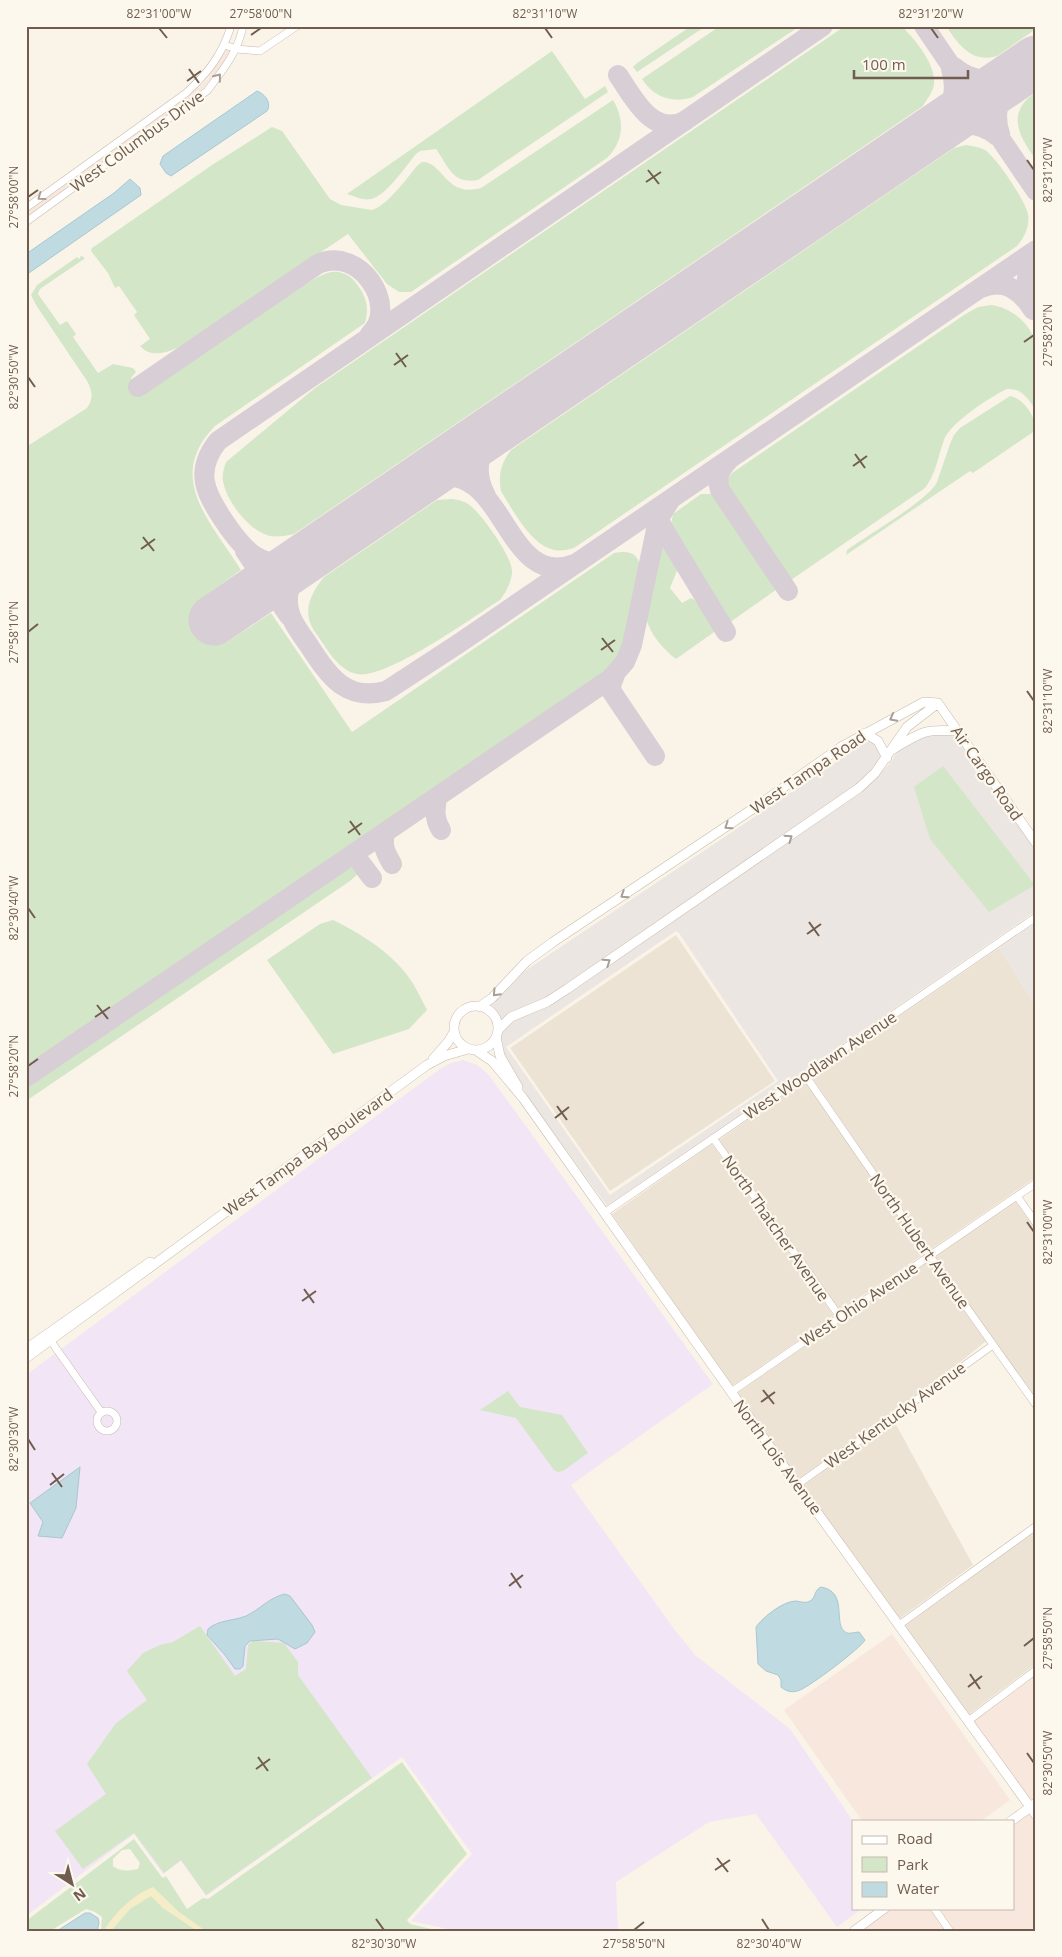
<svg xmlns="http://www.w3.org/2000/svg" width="1062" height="1957" viewBox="0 0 1062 1957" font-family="'Open Sans',sans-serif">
  <rect width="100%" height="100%" fill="#faf4e8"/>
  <!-- residential -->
  <path fill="#ede3d5" d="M676,935L775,1081L610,1191L510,1048Z
    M999,948L1036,1006V1177L930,1250L811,1076Z
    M805,1080L924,1254L840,1311L719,1140Z
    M712,1144L834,1316L732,1386L612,1214Z
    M1016,1202L1036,1230V1399L935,1257Z
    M929,1261L987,1343L985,1342L953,1368L798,1479L737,1393Z
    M894,1421L973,1565L899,1619L803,1486Z
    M1036,1531V1664L968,1715L905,1626Z"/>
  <!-- commercial -->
  <path fill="#f8e7dd" d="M226,50L231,51L221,67L204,87L190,99L26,217V213L188,97L208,79Z
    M892,1634L1010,1800L981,1821H862L784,1710Z
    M1036,1675V1798L1031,1801L973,1722Z
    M1030,1813L1036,1822V1931H955L939,1908H1013V1824Z
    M892,1908H929L945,1931H862Z"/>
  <!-- industrial -->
  <path fill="#ebe6e1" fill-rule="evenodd" d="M937,733L954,735L1036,849V911L607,1206L527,1096L504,1054L501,1039L502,1033L514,1021L543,1009L566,995L862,792L892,761L896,752L918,738ZM676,931L679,933L778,1081L610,1195L506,1047Z
    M869,740L876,744L882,757L857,785L551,995L509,1013L501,1021L495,1011L489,1006L519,975Z
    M1036,922V1006L999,948Z"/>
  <!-- education -->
  <path fill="#f1e5f6" d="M463,1060L477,1065L488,1074L713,1384L571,1485L674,1629L696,1656L790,1729L853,1821V1908H863L837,1927L756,1814L709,1822L616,1882L618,1931H457L411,1921L472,1854L402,1757L206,1896L181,1861L163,1874L134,1834L26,1916V1375L440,1069L451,1063Z"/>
  <!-- green -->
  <path fill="#d3e6c8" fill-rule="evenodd" d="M691,26H706L637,72L633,67L637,63Z
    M720,26H800L693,97C673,104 653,97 642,79Z
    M845,26H902C915,40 936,64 934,84C933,92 927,99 923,106L294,534C286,536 278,537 270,536C250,532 226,501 223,481C222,474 224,468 226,462L315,388Z
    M946,26H1036V29L997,56C972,64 958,44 946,26Z
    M552,51L585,99L605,86L608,92L478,180C453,185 448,166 436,149L420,151L416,154C406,166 386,196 371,199C363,201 354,196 347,194Z
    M1036,92V160C1019,136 1005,113 1036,92Z
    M613,100C625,120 624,141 607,158L411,292H399L387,284L348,234L179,347C166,353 151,358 140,346L150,339L134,315L137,312L119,286L115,288L108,273L91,251L92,248L212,165L272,127L282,131L330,199L341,205L372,210C388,205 406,179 417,166L422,162C443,161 445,198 481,188Z
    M966,145C972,146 979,147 985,150C996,157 1025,200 1028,214C1030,225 1025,237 1017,246L574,548C567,550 559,552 551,549C530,543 512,509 501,491C498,475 501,463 511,450L954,148Z
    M81,256L84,257V259L40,289L38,294L60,325L67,321L76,334L73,337L98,373L113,364L133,368L136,372L131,378L142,394C192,361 240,325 291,294C303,287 317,275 331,272C343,270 353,277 359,287C367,299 369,309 365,323L215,426C164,478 212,523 241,570L199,600L227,642L271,613L352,732L614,553C630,550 640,553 640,571C634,605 633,650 605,674L26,1069V447L87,408C94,398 92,390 87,381L36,305L31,295L37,285L77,257L79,259Z
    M991,305C1010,307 1028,322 1035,340C1039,348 1036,398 1036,410C1028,399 1022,388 1007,389C991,396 949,424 944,440C938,456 936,474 925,488L788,582L729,495C724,487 727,480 732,473L964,315L978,307Z
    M1010,396C1023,398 1036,417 1036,430L973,473L970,471L846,555L847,550C865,537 930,499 937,482L950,444L954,435L960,428Z
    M701,494H710L718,498L780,587L729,623L705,583L670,530L673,514Z
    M452,499C461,500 467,502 473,508C484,518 512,557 512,571C512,582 506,592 500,600C473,617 386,680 357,674C337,670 326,647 315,632C301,612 311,593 324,577L437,500Z
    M662,543L665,544L679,566L670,588L682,603L691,598L701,604L717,630L676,659C663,649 648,632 646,616Z
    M943,766L1035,885L989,912L930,839L914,787Z
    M347,867L356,868L360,872L350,881L26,1101V1086Z
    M333,920C362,934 394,954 412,982C418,991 422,1001 427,1010L409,1029L333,1054L267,960L320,924Z
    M508,1391L520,1407L562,1415L588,1453L563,1471L558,1472L554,1470L516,1418L480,1410Z
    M200,1626L235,1676L246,1669L248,1645L253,1641L284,1643L298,1662V1675L372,1778L206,1895L181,1860L164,1873L134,1833L83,1869L55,1831L106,1794L87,1764L116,1723L147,1700L127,1671L143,1653L160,1645L173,1642Z
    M402,1762L467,1854L407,1920L410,1924L440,1931H101L102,1917L95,1912L86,1909L50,1931H26V1921L134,1839L161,1876L163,1878L166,1876L187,1909L203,1898L208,1899ZM130,1849L140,1863L138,1869C128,1871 121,1872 113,1866V1859L122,1850Z"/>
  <!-- sand -->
  <path fill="#f5edc7" d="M153,1887L179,1912L206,1931H197L163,1908L151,1896L130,1909L111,1931H104C114,1913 134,1894 153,1887Z"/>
  <!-- water -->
  <path fill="#bfdae1" stroke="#a7c8d1" d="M257,91C265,94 272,103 267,111L171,176L166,173L160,164L163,156Z
    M130,179L140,188L141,195L26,275V254L114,193Z
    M80,1467L76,1508L62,1538L38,1536L43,1522L30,1503Z
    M821,1587C850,1592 831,1626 847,1633C850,1634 855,1632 859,1632L865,1640C861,1648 809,1687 800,1690C793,1693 787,1692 781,1687V1680L778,1675L766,1671L758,1664L756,1627C763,1617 782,1602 795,1601C800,1601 805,1604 810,1601C816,1598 814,1590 821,1587Z
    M285,1594L290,1596L312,1625L315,1632L307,1643L295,1649L278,1639L250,1641L245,1646L243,1666L240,1669H235L225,1655L207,1635L208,1629C218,1620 233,1621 246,1616C259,1610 270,1597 285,1594Z
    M85,1913H90L98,1918L99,1923L97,1931H57Z"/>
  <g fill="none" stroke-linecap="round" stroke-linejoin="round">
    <!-- taxiway -->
    <path stroke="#d8ced5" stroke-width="20" d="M924,26L1036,191
      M954,67C983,91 1009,77 1036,58
      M618,75C633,97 652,137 685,121
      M931,134C953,121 977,120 997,136
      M1000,134C992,110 1001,87 1021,72
      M874,169L935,127C952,112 958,91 951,69
      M981,288C1005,278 1021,291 1033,310
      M1031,307C1023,288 1026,271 1036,254
      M138,387L318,264C359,245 400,306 370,334
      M729,460C720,469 716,478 720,490L788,591
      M486,496C457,441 522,412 559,387
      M660,514V522L664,530L726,632
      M358,524C376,512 409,485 428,479C506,454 503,591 574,564
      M245,551L289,616
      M303,559C295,572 287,587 288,603C289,619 299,631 308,644C328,674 344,702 386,691L458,644L1036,250
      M303,559C263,573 244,551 224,521C205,493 194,471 218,441L823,26
      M615,675L611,685L612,692L655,756
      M437,798C435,810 434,819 441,830
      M385,833C382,846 385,852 392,864
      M354,854L372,878
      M26,1077L610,679L625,662L632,645L658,520L669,502"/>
    <!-- runway -->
    <path stroke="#d8ced5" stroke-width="51" d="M214,620L1036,61"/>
    <!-- minor casing -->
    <g stroke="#c7baad" stroke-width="8">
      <path id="minor" d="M224,45L237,49L260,51L297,26
        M26,208L186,93C208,73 222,55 231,26
        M26,222L207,91C223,70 238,52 243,26
        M805,1075L930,1256L1036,1405
        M713,1138L840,1317
        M1017,1196L1036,1223
        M604,1213L1036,917
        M48,1337L101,1412
        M731,1392L1036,1183
        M97 1421a10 10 0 1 1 20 0a10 10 0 1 1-20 0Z
        M797,1485L993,1345
        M899,1625L1036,1526
        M968,1721L1036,1670
        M934,1908L950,1931"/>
    </g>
    <!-- tertiary casing -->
    <g stroke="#c7baad" stroke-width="10">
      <path id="tertiary" d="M938,703L1036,843
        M865,733L878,741L887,758
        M893,749C922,732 922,729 957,731
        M454 1028a22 22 0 1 1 44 0a22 22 0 1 1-44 0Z
        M479,1007L492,998L527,961L553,942L760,804L841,747L924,702L938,703
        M498,1030L511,1017L547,1002L567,989L859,788L875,773L907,727L938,703
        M496,1037L500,1056L518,1087
        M477,1051L492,1061L523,1098L780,1461L1036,1815
        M433,1059L448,1042L454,1032
        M26,1349L150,1262
        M26,1358L427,1065L444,1056L468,1049
        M1011,1821L1036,1803
        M854,1931L885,1908"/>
    </g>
    <!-- minor -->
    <use href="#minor" stroke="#fff" stroke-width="7"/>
    <!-- tertiary -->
    <use href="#tertiary" stroke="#fff" stroke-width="9"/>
  </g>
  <!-- one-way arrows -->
  <defs><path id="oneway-chevron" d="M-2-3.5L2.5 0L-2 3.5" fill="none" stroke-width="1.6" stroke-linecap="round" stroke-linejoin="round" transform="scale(1.25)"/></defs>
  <g stroke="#a99e95">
    <use href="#oneway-chevron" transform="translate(218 77) rotate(-51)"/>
    <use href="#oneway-chevron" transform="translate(41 197) rotate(144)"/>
    <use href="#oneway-chevron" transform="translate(893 718) rotate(152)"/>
    <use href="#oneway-chevron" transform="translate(728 826) rotate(146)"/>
    <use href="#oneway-chevron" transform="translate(789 838) rotate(-35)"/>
    <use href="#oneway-chevron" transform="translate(624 895) rotate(147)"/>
    <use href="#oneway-chevron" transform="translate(607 962) rotate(-34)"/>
    <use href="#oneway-chevron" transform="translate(496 993) rotate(133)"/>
  </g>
  <!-- ticks -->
  <path fill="none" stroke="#705d4f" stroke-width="2" d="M159,28L167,38M545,28L552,38M931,28L938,38M251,35L261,28M189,69L199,83M187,81L201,71M1027,160L1034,170M648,170L659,184M646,182L661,172M28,197L38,190M1024,342L1034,335M396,353L406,367M394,365L408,355M28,377L35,387M855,454L865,468M853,466L867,456M143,537L154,551M141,549L155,539M28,632L38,624M602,638L613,652M601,650L615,640M1027,691L1034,701M350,821L360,835M348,833L362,823M28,908L35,918M809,922L819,936M807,934L821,924M97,1005L108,1019M95,1017L110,1007M28,1066L38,1059M557,1106L567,1120M555,1118L569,1107M1027,1222L1034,1232M304,1289L314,1303M302,1301L316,1291M763,1390L774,1404M761,1402L775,1392M28,1439L35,1450M52,1473L62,1487M50,1485L64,1474M511,1573L521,1588M509,1586L523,1575M1024,1646L1034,1638M970,1674L980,1689M968,1687L982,1676M1027,1753L1034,1763M258,1757L268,1771M256,1769L270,1759M717,1858L728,1872M715,1870L730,1860M376,1919L384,1930M762,1919L769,1930M634,1930L644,1922"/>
  <g text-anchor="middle" stroke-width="4.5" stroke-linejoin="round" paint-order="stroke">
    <!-- street labels -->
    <g font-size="16" fill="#705d4f" stroke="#fdf8ee">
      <text transform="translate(137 141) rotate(-36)" y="6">West Columbus Drive</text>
      <text transform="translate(808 772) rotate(-34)" y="6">West Tampa Road</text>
      <text transform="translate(987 773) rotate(55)" y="6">Air Cargo Road</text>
      <text transform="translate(820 1065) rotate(-34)" y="6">West Woodlawn Avenue</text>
      <text transform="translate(308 1152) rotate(-36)" y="6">West Tampa Bay Boulevard</text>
      <text transform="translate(776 1228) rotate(55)" y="6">North Thatcher Avenue</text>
      <text transform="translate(920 1241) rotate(55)" y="6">North Hubert Avenue</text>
      <text transform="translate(859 1304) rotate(-34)" y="6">West Ohio Avenue</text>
      <text transform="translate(895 1415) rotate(-36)" y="6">West Kentucky Avenue</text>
      <text transform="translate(778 1457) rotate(54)" y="6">North Lois Avenue</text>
    </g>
  </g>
  <!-- border -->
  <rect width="1062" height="1957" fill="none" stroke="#fdf8ee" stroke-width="55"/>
  <!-- legend -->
  <rect x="852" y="1820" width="162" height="90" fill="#fdf8ee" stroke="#c5baae"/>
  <rect x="862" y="1836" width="25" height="8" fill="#ffffff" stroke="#c5baae"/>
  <text x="897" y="1844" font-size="15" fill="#705d4f">Road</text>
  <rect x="862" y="1857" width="25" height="15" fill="#d3e6c8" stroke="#c5baae"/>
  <text x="897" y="1870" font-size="15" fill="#705d4f">Park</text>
  <rect x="862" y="1882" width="25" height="15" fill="#bfdae1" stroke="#c5baae"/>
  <text x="897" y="1894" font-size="15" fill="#705d4f">Water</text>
  <!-- north arrow -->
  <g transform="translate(72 1884) rotate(144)" stroke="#fdf8ee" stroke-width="4" paint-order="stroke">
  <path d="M0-4L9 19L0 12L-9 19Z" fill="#705d4f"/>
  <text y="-8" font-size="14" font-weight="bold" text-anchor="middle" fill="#705d4f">N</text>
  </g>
  <!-- scale -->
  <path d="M854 70v8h114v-8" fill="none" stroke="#705d4f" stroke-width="2.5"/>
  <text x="862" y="70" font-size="15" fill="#705d4f" stroke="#fdf8ee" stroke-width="4" paint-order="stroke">100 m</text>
  <rect x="28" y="28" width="1006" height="1902" fill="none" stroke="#705d4f" stroke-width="2"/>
  <g font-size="12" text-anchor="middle" fill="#705d4f">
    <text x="159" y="18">82°31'00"W</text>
    <text x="261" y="18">27°58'00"N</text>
    <text x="545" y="18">82°31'10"W</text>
    <text x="931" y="18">82°31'20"W</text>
    <text transform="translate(1048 170) rotate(-90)" y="4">82°31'20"W</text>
    <text transform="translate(14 197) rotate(-90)" y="4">27°58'00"N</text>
    <text transform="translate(1048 335) rotate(-90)" y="4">27°58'20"N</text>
    <text transform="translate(14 377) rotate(-90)" y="4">82°30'50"W</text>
    <text transform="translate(14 632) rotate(-90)" y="4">27°58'10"N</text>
    <text transform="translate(1048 701) rotate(-90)" y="4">82°31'10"W</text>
    <text transform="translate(14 908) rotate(-90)" y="4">82°30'40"W</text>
    <text transform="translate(14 1066) rotate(-90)" y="4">27°58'20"N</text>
    <text transform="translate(1048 1232) rotate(-90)" y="4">82°31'00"W</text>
    <text transform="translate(14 1439) rotate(-90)" y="4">82°30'30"W</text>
    <text transform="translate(1048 1638) rotate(-90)" y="4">27°58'50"N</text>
    <text transform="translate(1048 1763) rotate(-90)" y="4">82°30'50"W</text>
    <text x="384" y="1948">82°30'30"W</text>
    <text x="634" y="1948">27°58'50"N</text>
    <text x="769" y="1948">82°30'40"W</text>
  </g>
</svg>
